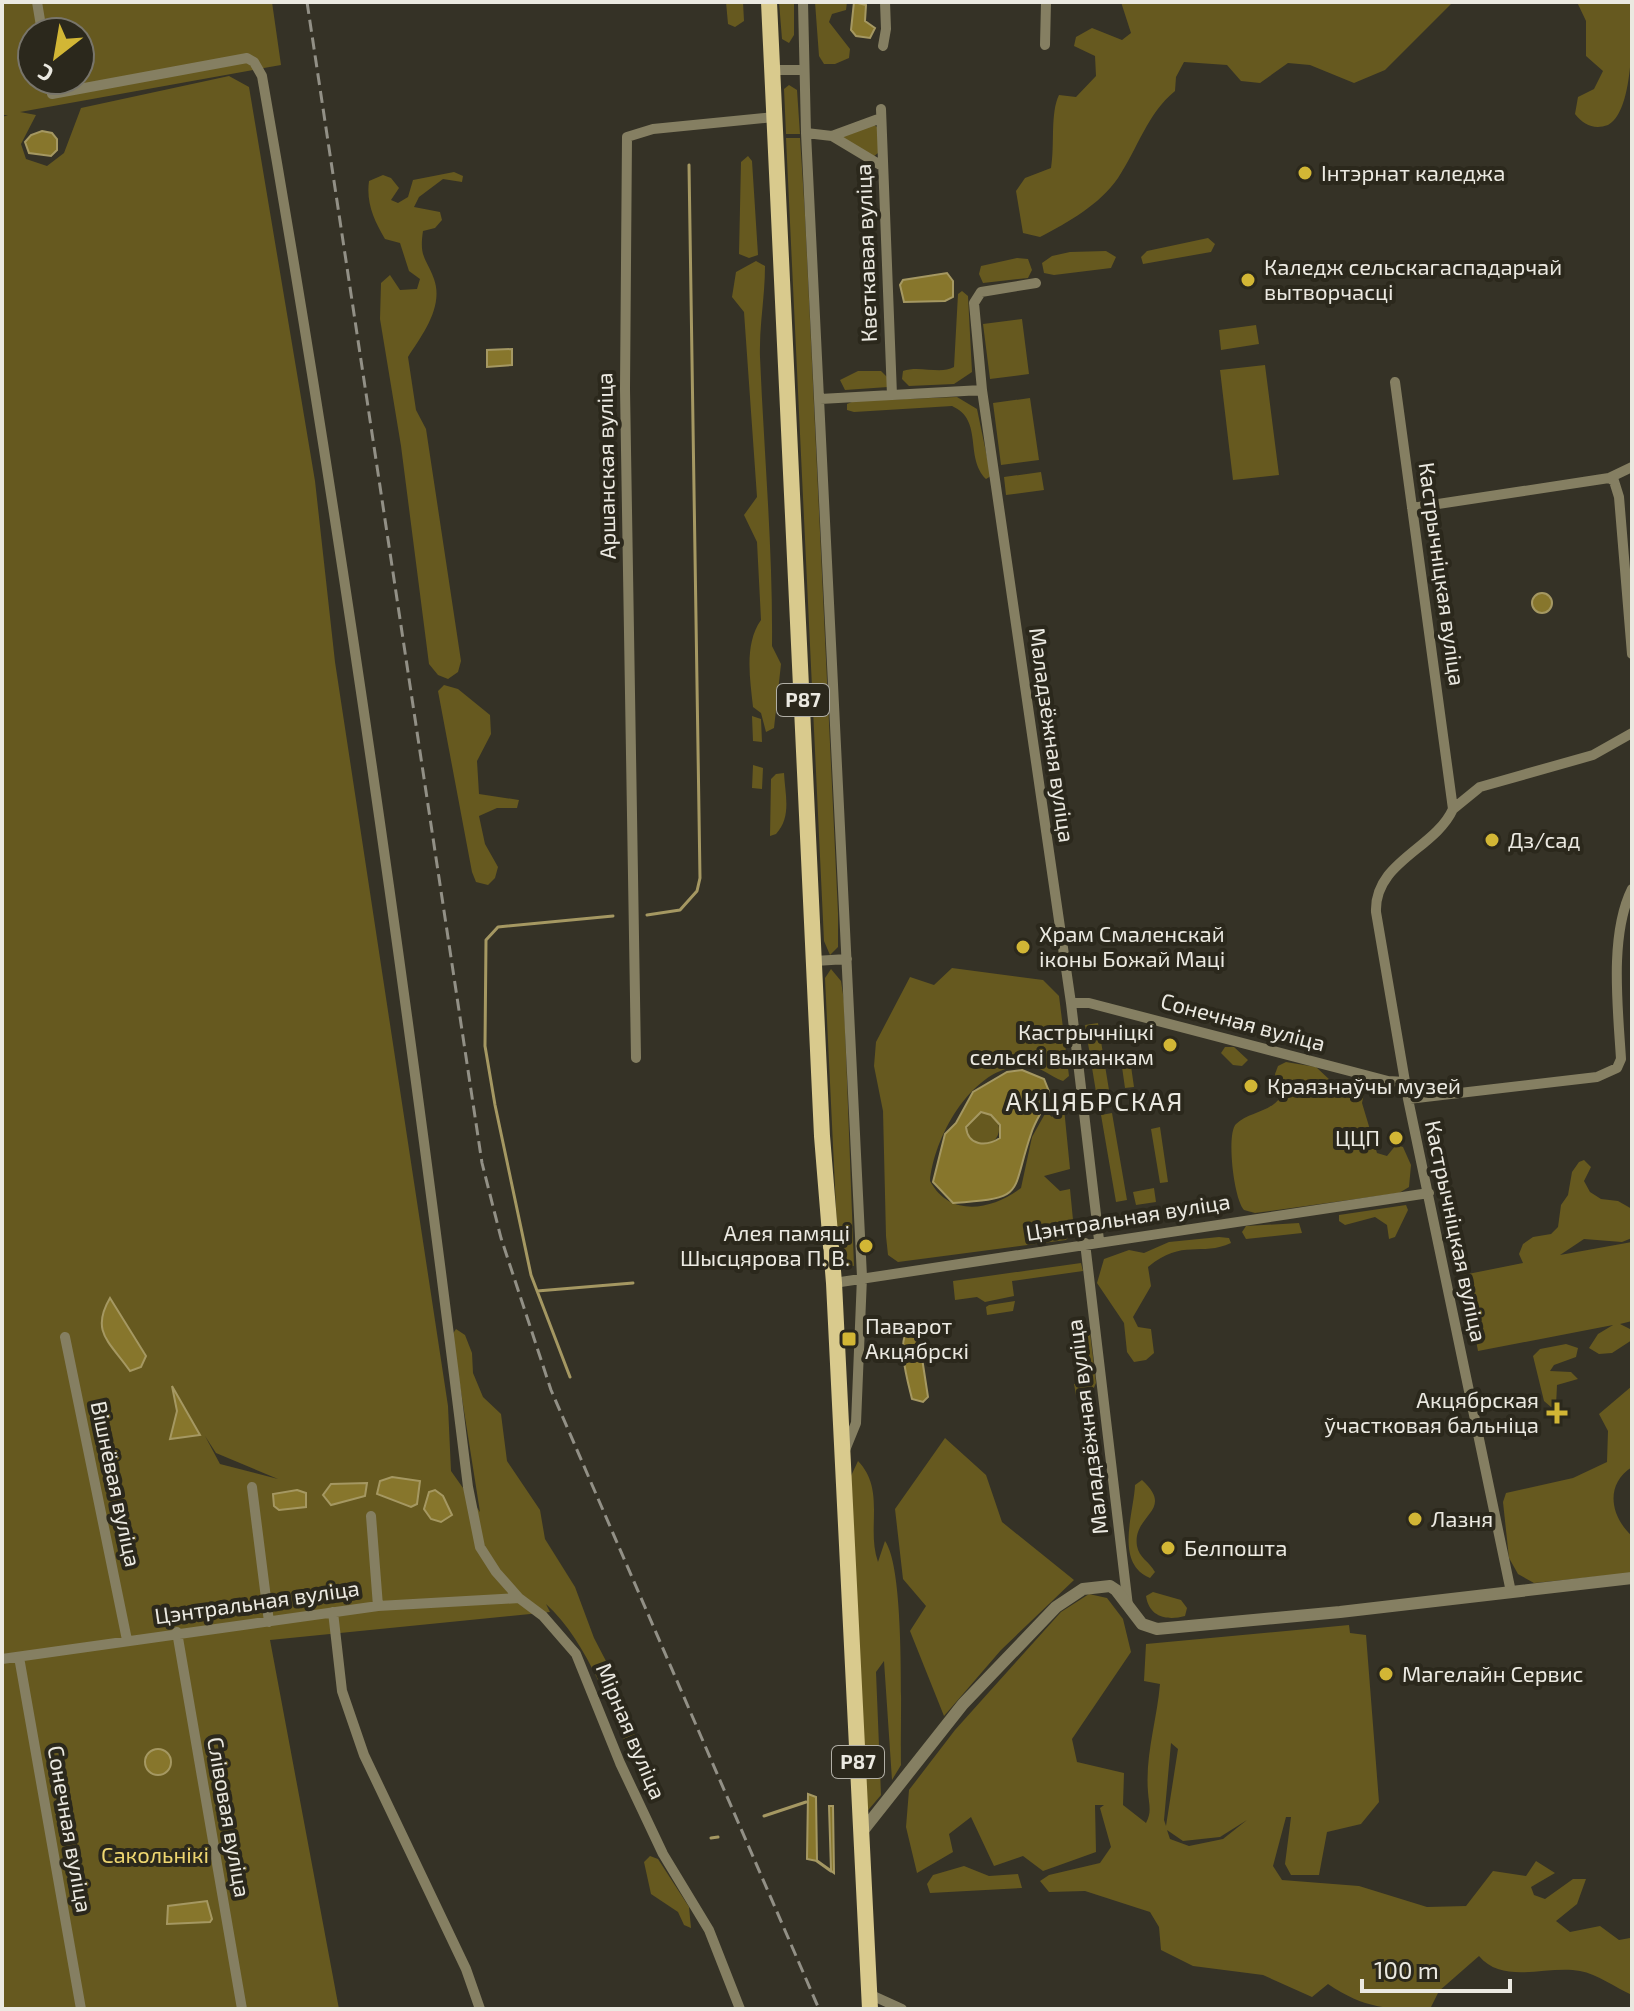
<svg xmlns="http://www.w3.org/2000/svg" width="1634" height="2011" viewBox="0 0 1634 2011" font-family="'Exo 2',sans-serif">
  <rect width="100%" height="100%" fill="#353226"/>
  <!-- green -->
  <path fill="#66591f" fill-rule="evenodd" d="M2,2H272L281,65L20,112L36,115L21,144L26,159L47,166L64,153L81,108L229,76L249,87L315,481L335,662L448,1406L451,1471L480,1512L452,1335L456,1329L465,1335L472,1353L473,1373L483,1397L501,1414L507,1461L540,1510L545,1539L575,1587L594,1638L619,1686L646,1767L635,1766C613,1714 588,1642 546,1604L550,1612L270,1640L339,2009H2V117L8,115H2ZM32,32H80V80H32ZM205,1436L216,1453L278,1479L220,1464Z
    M726,2H743L744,21L735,27L728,24Z
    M779,2H794V35L789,43L782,39Z
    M815,2H847L846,10L832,14L829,22L850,49L849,58L835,64H824L819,56Z
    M1121,2H1453L1385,70L1354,83L1310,65L1288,63L1260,83L1241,81L1227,65L1184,62L1176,77L1175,91C1147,114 1138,148 1118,178C1099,205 1069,222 1040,237L1023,233L1016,191L1025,178L1051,168C1055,146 1050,113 1059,95L1076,97L1096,76L1095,56L1074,46L1076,37L1092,28L1122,40L1131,33Z
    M1577,2H1632C1632,35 1634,111 1608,125C1594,130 1584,125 1575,114L1578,97L1594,89L1603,71L1586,56V21Z
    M789,85L797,90L800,134H786L784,89Z
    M873,124L878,128V153L873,157L840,137Z
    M786,138H800L805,215L838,913V947L830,955L824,941Z
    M748,156L752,161L758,255L749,258L739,254L741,162Z
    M454,172L463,176L462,182L443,179L419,197L414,207L440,212L442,220L435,228L423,231C419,258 426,257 434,279C444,307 422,335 408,357L416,410L426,429L461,661L458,672L448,679L438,675L429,664L401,446L380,319L381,283L390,275L400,290L417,289L420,279L409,271L400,243L385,239C374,220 366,203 369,181L383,175L391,178L399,188L391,200L398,203L408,197L413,180Z
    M1208,238L1215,244L1211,252L1143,264L1141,257L1147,251Z
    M1106,251L1116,257L1111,268L1054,275L1044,273L1042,263L1052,256L1070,252Z
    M1017,258L1028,259L1032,270L1028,278L983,283L979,274L981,266Z
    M756,261L765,266C765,297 759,326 760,357C764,454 773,549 772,646L781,664L774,728L766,732L761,713L753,707C750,679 744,644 761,620L757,542L744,515L757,497L744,312L732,297L736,272Z
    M962,291L968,296L972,372L954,384L909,386L902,379L903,371C920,365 940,375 954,367L958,294Z
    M1022,319L1029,374L990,379L983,324Z
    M1256,325L1259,344L1221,350L1219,330Z
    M1265,365L1279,475L1233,480L1220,370Z
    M858,371H881L889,379L888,387L845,390L840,380Z
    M957,397L977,409L991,476L986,479C964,457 984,420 952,406L854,412L847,410V404L854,401Z
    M1030,398L1039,460L1001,465L993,403Z
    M1041,472L1044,490L1006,495L1004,477Z
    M444,685L458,689L490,715L491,734L477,761L479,794L519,800L517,808H497L479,816L485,844L498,867L495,878L488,885L476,882L472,872L438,691Z
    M752,716L761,719L762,742L753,741Z
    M753,765L763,768L762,789L752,788Z
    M784,773C785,794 792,817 776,834L770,836L771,779L776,774Z
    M952,968L1043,980L1059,996L1069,1076L1063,1081C1051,1077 1040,1066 1028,1066C974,1062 934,1136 930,1181C950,1218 992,1210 1021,1188L1032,1137L1046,1112L1052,1117L1064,1108L1070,1169L1044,1176L1060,1191L1070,1189L1074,1230L1066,1240L898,1262L888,1255L886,1236L883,1111L874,1066L876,1042L910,977L934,985Z
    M831,969L841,981L844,1001L854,1266L842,1264L838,1250L825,978Z
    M1098,1023L1109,1090L1096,1092L1085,1025Z
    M1225,1047H1234L1248,1060L1242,1066L1233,1065L1221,1053Z
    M1129,1052L1134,1087L1125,1088L1120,1053Z
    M1286,1062L1316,1067L1331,1081L1360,1082L1365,1088L1362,1103L1377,1153L1387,1156L1396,1145L1403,1147L1411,1165L1409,1187L1399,1193L1255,1213L1244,1210C1234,1200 1226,1134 1236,1124C1249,1112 1268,1113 1280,1098L1275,1074L1278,1066Z
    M967 1129a16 16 0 1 1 32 0a16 16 0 1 1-32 0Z
    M1112,1113L1127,1200L1116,1202L1101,1115Z
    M1160,1127L1168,1182L1160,1183L1151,1129Z
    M1584,1160L1591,1167L1584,1181L1590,1192L1601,1199L1618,1201L1632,1209V1238L1622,1242L1584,1239L1560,1255L1632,1242V1321L1620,1324L1632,1330V1340L1612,1353L1599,1354L1589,1348L1598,1334L1613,1325L1478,1351L1463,1275L1523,1263L1519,1254L1523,1244L1533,1237L1551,1234L1558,1227L1561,1205L1568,1195L1572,1172L1579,1162Z
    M1154,1188L1156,1202L1136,1205L1133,1192Z
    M1406,1205L1408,1210L1395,1237L1389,1239L1387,1225L1375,1217L1345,1225L1339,1221V1215Z
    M1299,1223L1302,1233L1246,1239L1242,1232L1246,1226Z
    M1219,1237L1229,1238L1231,1243C1201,1257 1183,1238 1148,1267L1151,1286L1133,1317L1138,1327L1151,1329L1154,1353L1146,1360L1134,1362L1127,1352L1124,1323L1097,1283L1104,1259L1129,1250L1144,1253L1169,1242Z
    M1081,1263L1083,1271L1012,1281L1014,1296L985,1302L977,1297L955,1300L953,1281Z
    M1015,1301L1013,1311L987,1315L986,1307L989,1305Z
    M1079,1327L1090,1332L1096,1383L1092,1392L1076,1395L1074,1384L1086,1381Z
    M1566,1344L1578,1348L1576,1357L1554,1365L1550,1371L1571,1372L1578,1379L1557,1385L1556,1406L1551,1407L1544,1401L1533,1356L1540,1349Z
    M1632,1386V1467C1604,1485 1611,1517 1632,1536V1573L1534,1583L1518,1574L1509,1558L1503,1502L1506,1493L1573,1478L1607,1462L1608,1431L1599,1414Z
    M945,1438L986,1475L1002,1522L1074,1580L1001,1650L944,1716L910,1631L926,1606L903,1579L895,1509Z
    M858,1461C886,1490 866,1528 878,1562L885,1541C906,1571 900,1720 901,1765L892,1780L884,1661L876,1672L881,1795L864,1815L851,1476Z
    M1142,1480C1176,1511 1132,1514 1137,1546C1139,1558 1149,1561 1155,1572L1150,1578C1114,1563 1134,1513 1135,1485Z
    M1153,1592L1181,1600L1187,1608L1185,1616C1167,1621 1149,1617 1146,1596Z
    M1089,1594L1107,1598L1123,1619L1131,1652L1072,1739L1077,1762L1124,1773L1123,1805L1146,1823C1152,1812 1149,1805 1148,1792C1145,1755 1157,1720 1160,1684L1144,1681L1146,1644L1349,1625L1350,1633L1366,1635L1379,1802L1361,1824L1327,1832L1319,1875H1291L1285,1864L1291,1817H1286L1273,1866L1282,1880L1359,1886L1427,1907L1466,1906L1493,1871L1526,1876L1536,1861L1555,1873L1531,1887L1534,1895L1545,1899L1573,1879H1586L1577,1904L1556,1921L1570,1932L1600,1926L1619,1940L1630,1938L1632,1932V1995C1616,1988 1597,1974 1580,1971C1547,1965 1503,1985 1479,1956L1439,1991L1430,2009C1387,2009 1365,2009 1328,1984L1312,1997L1263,1975L1193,1966L1161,1950L1159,1927L1150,1912L1085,1891L1049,1892L1040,1881L1049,1875L1100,1863L1111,1847L1100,1808L1104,1805H1095L1096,1852L1043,1871L1023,1856L994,1866L971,1817L949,1834L953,1852L917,1873L906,1827L909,1790L955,1730L1061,1612ZM1171,1743L1178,1749L1166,1826L1164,1820ZM1247,1820L1223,1839L1189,1846L1170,1839L1167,1830L1183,1841L1220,1837Z
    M650,1856L658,1859L689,1907L691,1928L684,1925L678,1912L651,1894L644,1862Z
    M964,1866L989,1876L1018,1874L1022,1888L930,1893L927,1884L933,1875Z"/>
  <!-- water -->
  <path fill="#87762c" stroke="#a59862" stroke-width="2" fill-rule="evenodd" d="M854,2L866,5L865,21L875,28L870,38L856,36L851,30Z
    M42,131L52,133L57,139V150L51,156L29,153L25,142L31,135Z
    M947,273L953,281V297L945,301L904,302L900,285L903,280Z
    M512,349V365L487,367V350Z
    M1532 603a10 10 0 1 1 20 0a10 10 0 1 1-20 0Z
    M1022,1070L1044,1079L1050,1094C1045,1108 1035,1120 1031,1134C1010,1195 1028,1198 953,1203L933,1182L945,1134L956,1123L973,1092L1007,1072ZM981,1112L991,1115L1000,1125V1138C986,1147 968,1146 966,1127Z
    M110,1298L146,1356L141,1367L130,1371C110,1342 90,1332 110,1298Z
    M910,1328L918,1332L928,1397L923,1402L912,1399C908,1382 895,1339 910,1328Z
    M172,1386L200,1435L170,1439L177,1411Z
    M392,1477L420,1481L417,1504L411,1507L377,1494L380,1481Z
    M367,1483L365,1496L331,1505L323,1495L331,1484Z
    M297,1490L306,1493V1507L279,1510L274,1506L273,1494Z
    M435,1490L443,1496L452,1515L441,1522L431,1519L424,1509L429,1492Z
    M145 1762a13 13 0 1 1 26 0a13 13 0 1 1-26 0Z
    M808,1794L816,1797L817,1861L807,1859Z
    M829,1806H833L834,1873L831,1871Z
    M207,1901L212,1919L210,1922L167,1924L168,1906Z"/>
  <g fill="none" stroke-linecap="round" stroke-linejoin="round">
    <!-- stream -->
    <path stroke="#a59862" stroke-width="3" d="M647,915L680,910L697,891L700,878L689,165
      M537,1291L633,1283
      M570,1377L531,1275L495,1105L485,1046L486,940L498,927L613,916
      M764,1816L806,1802
      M711,1838L718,1837
      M817,1861L831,1871"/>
    <!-- minor -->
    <path stroke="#857f62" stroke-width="10" d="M37,2L42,32
      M803,2L806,133L862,1277L856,1423L845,1450
      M1045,45L1046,2
      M883,46L886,29L885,2
      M772,70H803
      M50,80L52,94L247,58L254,62L262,76C344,544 410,1015 468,1487L480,1547L496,1572L519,1598L543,1616L576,1654L620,1763L663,1854L709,1930L740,2009
      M881,109L892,395
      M806,133L832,136L881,118
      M832,136L882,166
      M1036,283L981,292L974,303L982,390L1071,1003L1099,1240
      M1395,382L1453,809C1435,849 1374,862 1376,912L1408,1099L1511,1592
      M820,399L982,390
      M1609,478L1632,467
      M1412,508L1609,478L1614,481L1619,497L1632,654
      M1453,809L1480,787L1593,755L1632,733
      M815,961L847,959
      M1071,1003H1089L1388,1081L1405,1082
      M636,1058L625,389L627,137L653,129L774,117
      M1408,1099L1597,1077L1617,1068L1621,1059C1618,1009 1609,935 1632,889
      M1085,1243L1128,1606
      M834,1283L1429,1193
      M65,1337L127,1640
      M252,1487L269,1622
      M371,1516L378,1606
      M333,1612L342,1691L364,1755L466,1969L480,2009
      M177,1632L242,2009
      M19,1657L81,2009
      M2,1659L378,1606L519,1598
      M869,1994L902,2009"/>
    <!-- tertiary -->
    <path stroke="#857f62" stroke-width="12" d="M861,1833L963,1704L1056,1607L1083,1589L1110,1586L1116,1590L1142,1624L1157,1629L1340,1612L1632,1578"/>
    <!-- primary -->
    <path stroke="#d9ca8d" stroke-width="16" d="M769,2L822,1136L834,1283L870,2009"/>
    <!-- rail -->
    <path stroke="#929086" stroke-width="3" stroke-dasharray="12 6" stroke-linecap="butt" d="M307,2L482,1163L501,1238L551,1390L819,2009"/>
  </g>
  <!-- markers -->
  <g fill="#d2b635" stroke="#2b281c" stroke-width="3">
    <circle cx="1305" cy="173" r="8"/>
    <circle cx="1248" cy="280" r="8"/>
    <circle cx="1492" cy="840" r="8"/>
    <circle cx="1023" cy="947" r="8"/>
    <circle cx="1170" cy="1045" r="8"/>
    <circle cx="1251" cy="1086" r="8"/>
    <circle cx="1396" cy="1138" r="8"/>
    <circle cx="866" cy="1246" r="8"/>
    <rect x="841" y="1331" width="16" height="16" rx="4"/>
    <path d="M1553 1401h8v8h8v8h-8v8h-8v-8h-8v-8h8z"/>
    <circle cx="1415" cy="1519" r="8"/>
    <circle cx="1168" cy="1548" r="8"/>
    <circle cx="1386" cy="1674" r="8"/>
  </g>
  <g text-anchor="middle" stroke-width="8" stroke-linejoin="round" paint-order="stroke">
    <!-- shield labels -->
    <g fill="#2b281c" stroke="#b1afa6" stroke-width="2">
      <rect x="777" y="684" width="52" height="32" rx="6"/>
      <rect x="832" y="1746" width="52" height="32" rx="6"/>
    </g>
    <g font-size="20" font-weight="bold" fill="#ebe9e1">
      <text x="803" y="707">Р87</text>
      <text x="858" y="1769">Р87</text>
    </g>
    <!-- poi labels -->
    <g font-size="22" fill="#ebe9e1" stroke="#2b281c" text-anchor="start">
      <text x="1321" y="181">Інтэрнат каледжа</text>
      <text x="1264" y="275">Каледж сельскагаспадарчай<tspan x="1264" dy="25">вытворчасці</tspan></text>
      <text x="1508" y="848">Дз/сад</text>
      <text x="1039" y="942">Храм Смаленскай<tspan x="1039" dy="25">іконы Божай Маці</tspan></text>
      <text x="1154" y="1040" text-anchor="end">Кастрычніцкі<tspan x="1154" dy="25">сельскі выканкам</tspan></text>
      <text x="1267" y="1094">Краязнаўчы музей</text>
      <text x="1380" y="1146" text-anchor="end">ЦЦП</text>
      <text x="850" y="1241" text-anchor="end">Алея памяці<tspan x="850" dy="25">Шысцярова П. В.</tspan></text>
      <text x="865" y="1334">Паварот<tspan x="865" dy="25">Акцябрскі</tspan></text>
      <text x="1539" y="1408" text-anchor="end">Акцябрская<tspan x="1539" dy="25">ўчастковая бальніца</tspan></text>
      <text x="1431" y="1527">Лазня</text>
      <text x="1184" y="1556">Белпошта</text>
      <text x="1402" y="1682">Магелайн Сервис</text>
    </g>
    <!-- street labels -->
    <g font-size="22" fill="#ebe9e1" stroke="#2b281c">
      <text transform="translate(866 253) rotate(-92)" y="8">Кветкавая вуліца</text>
      <text transform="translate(606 466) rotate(-91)" y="8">Аршанская вуліца</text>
      <text transform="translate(1442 574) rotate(82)" y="8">Кастрычніцкая вуліца</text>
      <text transform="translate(1052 735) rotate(82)" y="8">Маладзёжная вуліца</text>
      <text transform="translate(1243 1022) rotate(15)" y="8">Сонечная вуліца</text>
      <text transform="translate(1128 1217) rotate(-9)" y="8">Цэнтральная вуліца</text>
      <text transform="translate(1456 1231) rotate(78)" y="8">Кастрычніцкая вуліца</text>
      <text transform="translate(1087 1427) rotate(-97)" y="8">Маладзёжная вуліца</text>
      <text transform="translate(116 1484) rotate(78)" y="8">Вішнёвая вуліца</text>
      <text transform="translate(257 1602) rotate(-8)" y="8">Цэнтральная вуліца</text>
      <text transform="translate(631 1731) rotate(67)" y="8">Мірная вуліца</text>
      <text transform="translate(229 1817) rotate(80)" y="8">Слівовая вуліца</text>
      <text transform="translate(70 1829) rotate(80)" y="8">Сонечная вуліца</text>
    </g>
    <!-- park labels -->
    <g font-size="22" fill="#eed670" stroke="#2b281c">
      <text x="155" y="1863">Сакольнікі</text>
    </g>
    <!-- quarter labels -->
    <g font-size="26" letter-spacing="2" fill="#ebe9e1" stroke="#2b281c">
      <text x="1095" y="1111">АКЦЯБРСКАЯ</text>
    </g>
  </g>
  <!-- border -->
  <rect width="1634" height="2011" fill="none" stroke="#ebe9e1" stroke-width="8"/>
  <!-- north arrow -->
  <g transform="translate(56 56) rotate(211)"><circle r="38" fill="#2b281c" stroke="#78756b" stroke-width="2"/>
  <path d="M0-6L14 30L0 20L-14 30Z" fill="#d2b635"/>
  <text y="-12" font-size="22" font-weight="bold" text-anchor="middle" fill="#ebe9e1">С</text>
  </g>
  <!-- scale -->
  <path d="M1362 1979v12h148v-12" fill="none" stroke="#ebe9e1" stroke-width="4"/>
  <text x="1374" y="1979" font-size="24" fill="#ebe9e1" stroke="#2b281c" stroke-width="6" paint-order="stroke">100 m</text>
</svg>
